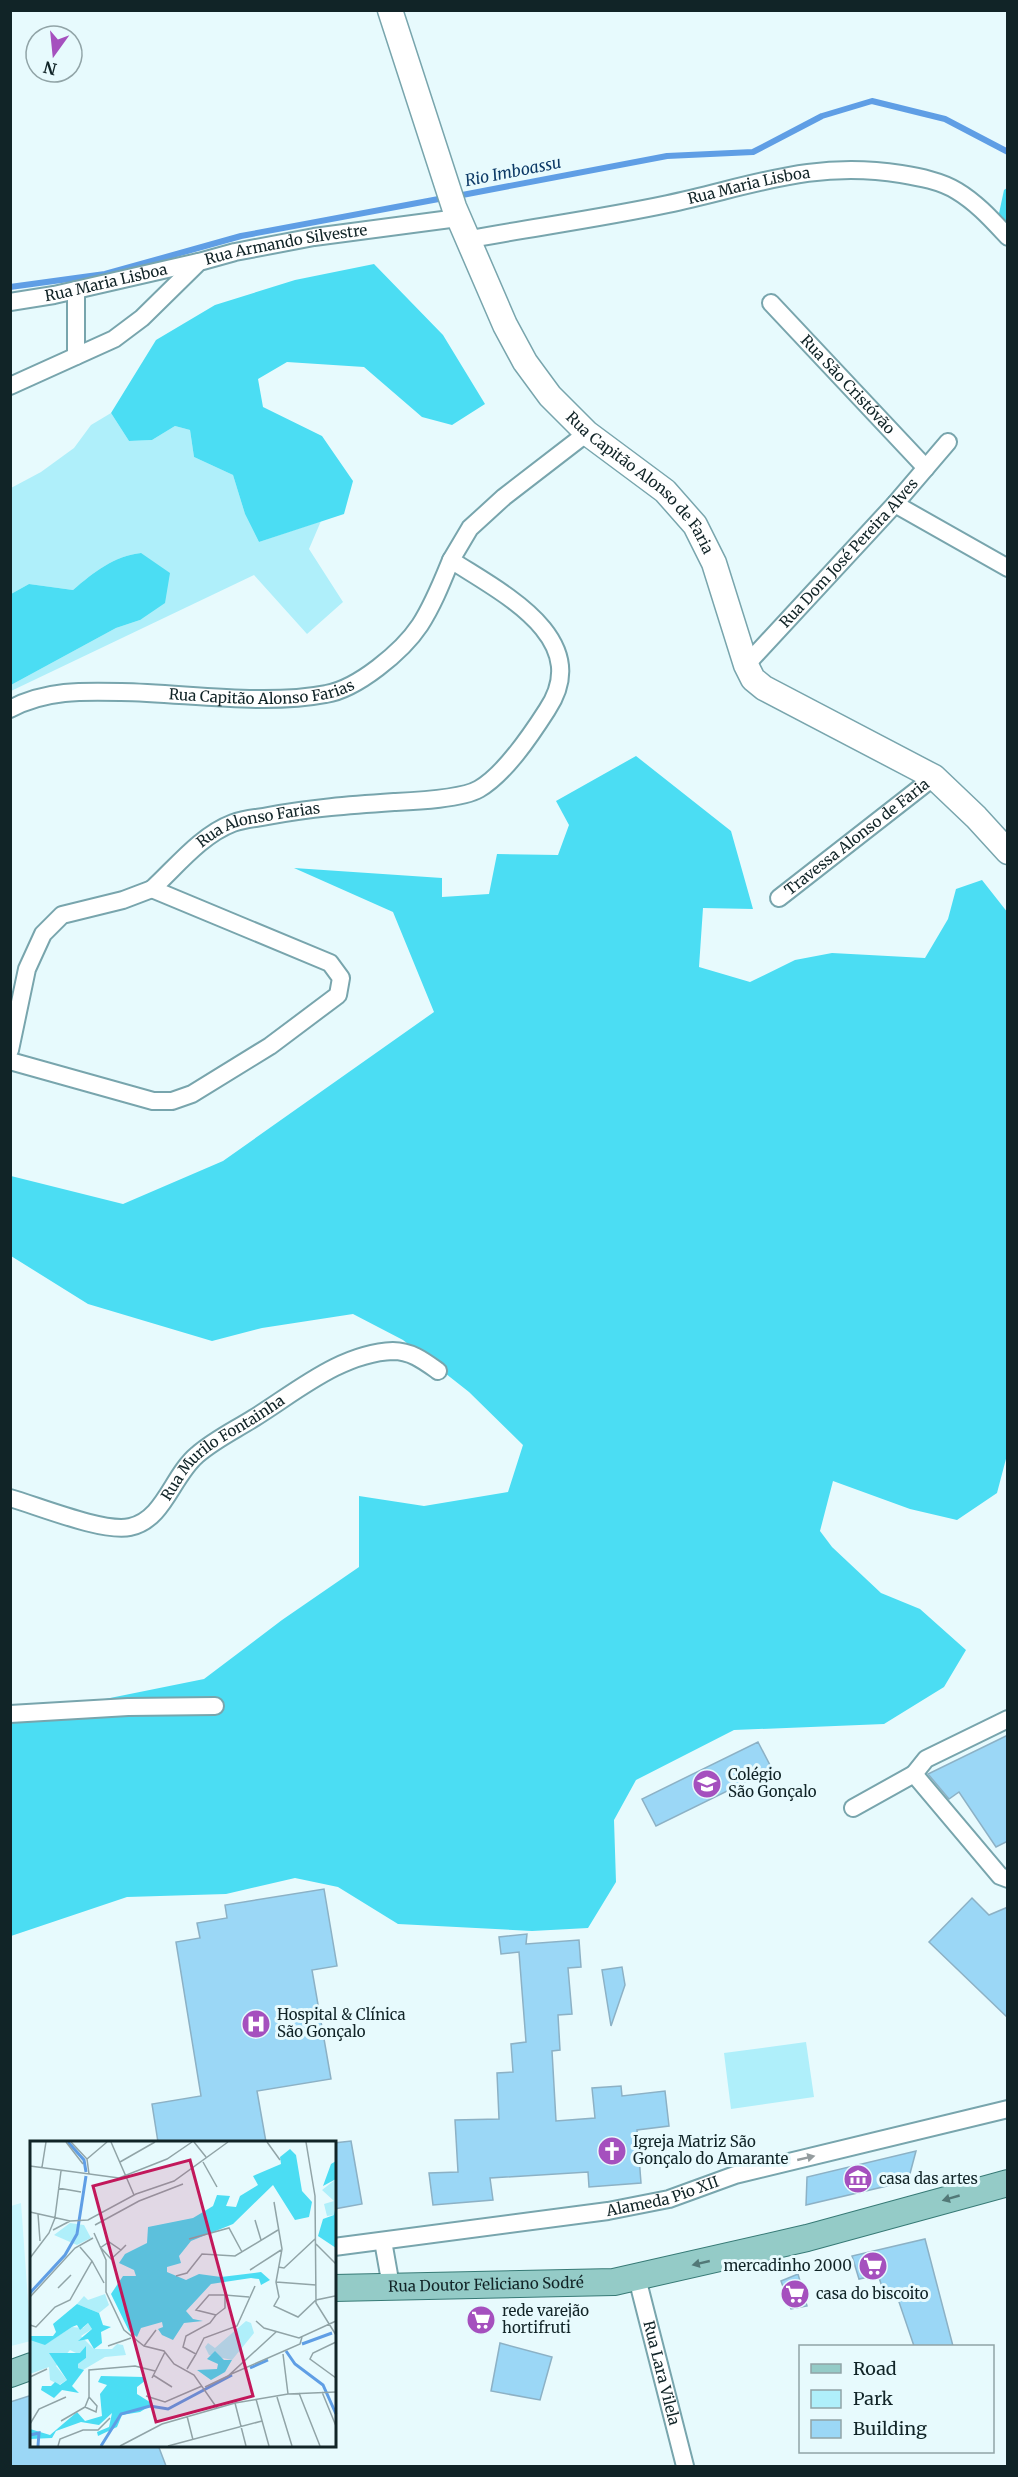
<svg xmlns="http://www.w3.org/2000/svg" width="1018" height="2477" viewBox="0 0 1018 2477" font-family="Merriweather,serif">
  <rect width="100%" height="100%" fill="#e7fafd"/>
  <!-- built -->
  <path fill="#c8f6fe" d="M21,2203L31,2341L11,2346V2206Z"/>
  <!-- green -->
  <path fill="#afeffa" d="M111,413L129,441L152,440L175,426L190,430L194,457L233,475L245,514L259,542L321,521L309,549L343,602L307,634L254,575L11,691V685L116,628L140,620L141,553C114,556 94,572 73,590L29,584L11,594V488L41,472L74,448L91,425Z
    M806,2042L814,2097L731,2109L724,2053Z"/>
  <!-- forest -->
  <path fill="#4bddf3" d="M1007,188V227L998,218L1004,190Z
    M374,264L443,335L485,404L452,425L422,417L364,367L287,362L258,379L263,407L322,436L353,481L344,514L259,542L245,514L233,475L194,457L190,430L175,426L152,440L129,441L111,413L156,340L215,305L295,280Z
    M141,553L170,573L165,603L140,620L116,628L11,685V594L29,584L73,590C94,572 114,556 141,553Z
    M636,756L731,831L753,909L703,908L699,967L750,982L795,960L832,953L925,958L948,919L956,889L982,880L1008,913L1007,1455L997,1493L957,1520L910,1509L833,1481L820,1531L832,1547L881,1593L920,1609L966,1650L944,1687L884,1724L734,1730L636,1780L614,1820L616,1882L588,1928L532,1931L398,1924L338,1887L295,1878L226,1894L127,1897L11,1936V1718L204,1679L282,1620L359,1567V1496L424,1506L508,1492L523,1445L469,1392L403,1340L353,1314L262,1328L212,1341L88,1304L11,1256V1176L123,1204L223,1161L434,1012L393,912L294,868L442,878V897L489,894L497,854L558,855L569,825L556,801Z"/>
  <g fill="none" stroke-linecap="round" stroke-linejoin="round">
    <!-- stream -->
    <path stroke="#5f9ee5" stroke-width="6" d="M457,196L667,156L753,152L822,116L872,101L945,119L1008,152
      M10,287L105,274L241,236L444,198"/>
  </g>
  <!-- building -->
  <path fill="#9bd7f6" stroke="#8cb1c5" stroke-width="1.5" d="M1008,1735V1841L996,1847L959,1792L949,1799L928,1774Z
    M758,1742L772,1769L656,1826L642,1799Z
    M324,1889L337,1966L312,1970L331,2079L257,2091L266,2142H158L152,2104L201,2096L176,1942L200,1938L197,1923L227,1918L225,1905Z
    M972,1898L989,1915L1008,1907V2018L929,1942Z
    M527,1934L526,1944L579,1940L581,1967L568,1968L572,2014L558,2015L560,2050L552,2051L556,2121L595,2118L592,2088L621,2086L622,2096L665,2091L669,2126L637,2130L641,2183L589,2187L588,2172L490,2178L493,2200L433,2205L429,2173L458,2172L455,2120L499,2119L497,2073L513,2072L511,2044L526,2042L519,1952L501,1954L499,1937Z
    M622,1967L625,1985L611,2026L602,1970Z
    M351,2141L362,2204L334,2209V2143Z
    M916,2151L908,2181L806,2205L807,2177Z
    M925,2239L953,2346H914L897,2296L886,2298L878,2275L859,2279L852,2256Z
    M798,2274L807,2306L791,2309L781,2281Z
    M500,2343L552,2357L540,2400L491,2391Z
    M32,2395V2445H158L166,2466H10V2402Z"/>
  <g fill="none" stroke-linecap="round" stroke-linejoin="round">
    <!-- street casing -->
    <g stroke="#78a5ad" stroke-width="20">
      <g id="street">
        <path id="s1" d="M470,239C536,227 602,218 668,204C752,186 812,160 901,174C919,177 941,181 957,191C977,203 992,220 1008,237"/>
        <path d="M76,290V356"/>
        <path id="s2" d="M10,302L54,295L198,262"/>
        <path id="s3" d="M771,303L926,468"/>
        <path id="s4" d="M10,386L114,339L142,318L199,262L235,252L314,237L458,218"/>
        <path d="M895,504L1008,568"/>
        <path id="s5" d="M746,665L895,504L948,442"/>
        <path id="s6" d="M10,709C45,690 83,691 121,692C185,693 264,706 326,694C357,689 402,652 420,625C433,605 442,582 451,560"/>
        <path id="s7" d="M779,898L934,777"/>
        <path d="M10,1050L27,969L43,934L62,915L123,900L152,889"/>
        <path id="s8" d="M10,1061L153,1101H172L192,1094L270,1046L338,995L341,978L330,963L152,889C176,867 201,835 233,823C244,819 257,818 268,816C310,808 351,805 394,802C415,801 462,799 479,789C505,774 531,735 547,710C595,638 500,592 451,560L470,528L504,497L587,433"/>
        <path id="s9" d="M10,1498C38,1506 104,1533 130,1527C164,1520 172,1476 197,1455C214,1440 235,1430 254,1418C296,1392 341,1353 393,1351C411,1351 424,1361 438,1371"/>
        <path d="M10,1714L128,1707L215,1706"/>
        <path d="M914,1774L926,1759L1008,1719"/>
        <path d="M853,1808L914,1774L1000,1876L1008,1879"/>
        <path d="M383,2241L391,2286"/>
        <path id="s10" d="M334,2247L608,2211L669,2199L735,2175L1008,2109"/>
        <path id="s11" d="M637,2278L685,2466"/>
      </g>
    </g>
    <!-- secondary casing -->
    <g stroke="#78a5ad" stroke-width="27">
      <g id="secondary">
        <path id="s12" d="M390,10L454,207L505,325L525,362L550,396L587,433L665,491L695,525L714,563L746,665L753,679L764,688L934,777L976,817L1008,852"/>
      </g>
    </g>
    <!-- primary casing -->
    <g stroke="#377a76" stroke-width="28">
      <g id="primary">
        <path id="s13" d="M334,2288L614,2282L807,2238L1008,2183"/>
        <path d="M10,2374L32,2366"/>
      </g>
    </g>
    <!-- street -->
    <use href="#street" stroke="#fff" stroke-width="16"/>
    <!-- secondary -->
    <use href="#secondary" stroke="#fff" stroke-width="24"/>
    <!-- primary -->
    <use href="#primary" stroke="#94cbc7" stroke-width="26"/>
  </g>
  <!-- one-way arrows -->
  <defs><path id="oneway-solid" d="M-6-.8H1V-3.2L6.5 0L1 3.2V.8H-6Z" transform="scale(1.5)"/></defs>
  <use fill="#949c9e" href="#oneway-solid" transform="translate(806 2158) rotate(-13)"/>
  <g fill="#527877">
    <use href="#oneway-solid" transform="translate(951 2198) rotate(164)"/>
    <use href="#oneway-solid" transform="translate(701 2263) rotate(167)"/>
  </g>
  <!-- icons -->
  <defs>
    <g id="school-disc" transform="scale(1.5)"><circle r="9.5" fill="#a550be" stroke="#e7fafd"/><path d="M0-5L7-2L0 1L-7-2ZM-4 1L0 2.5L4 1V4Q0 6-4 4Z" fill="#fff"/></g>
    <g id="hospital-disc" transform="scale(1.5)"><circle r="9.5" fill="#a550be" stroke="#e7fafd"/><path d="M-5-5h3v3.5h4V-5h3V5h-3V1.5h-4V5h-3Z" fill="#fff"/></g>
    <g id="church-disc" transform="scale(1.5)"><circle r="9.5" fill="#a550be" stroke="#e7fafd"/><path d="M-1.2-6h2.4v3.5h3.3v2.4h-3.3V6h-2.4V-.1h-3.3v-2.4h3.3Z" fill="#fff"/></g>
    <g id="museum-disc" transform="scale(1.5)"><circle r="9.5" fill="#a550be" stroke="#e7fafd"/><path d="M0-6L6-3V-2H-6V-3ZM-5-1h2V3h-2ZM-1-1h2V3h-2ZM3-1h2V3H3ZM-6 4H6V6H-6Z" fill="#fff"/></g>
    <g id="supermarket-disc" transform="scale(1.5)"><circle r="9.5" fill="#a550be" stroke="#e7fafd"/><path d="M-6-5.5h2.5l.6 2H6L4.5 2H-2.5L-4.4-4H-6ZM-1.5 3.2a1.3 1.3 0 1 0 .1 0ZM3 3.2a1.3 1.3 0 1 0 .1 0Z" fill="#fff"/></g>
  </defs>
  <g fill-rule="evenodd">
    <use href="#school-disc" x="707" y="1784"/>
    <use href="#hospital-disc" x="256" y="2024"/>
    <use href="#church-disc" x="612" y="2151"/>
    <use href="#museum-disc" x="858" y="2179"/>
    <use href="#supermarket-disc" x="873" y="2266"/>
    <use href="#supermarket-disc" x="795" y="2294"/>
    <use href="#supermarket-disc" x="481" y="2320"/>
  </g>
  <g text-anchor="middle" stroke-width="6" stroke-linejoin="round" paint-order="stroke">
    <!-- street labels -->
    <g font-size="15" fill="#112427" stroke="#e7fafd">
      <text dy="5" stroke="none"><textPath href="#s1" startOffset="284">Rua Maria Lisboa</textPath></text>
      <text dy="5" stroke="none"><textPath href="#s4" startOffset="318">Rua Armando Silvestre</textPath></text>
      <text dy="5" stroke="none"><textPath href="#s2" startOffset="98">Rua Maria Lisboa</textPath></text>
      <text dy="5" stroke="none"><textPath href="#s3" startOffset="112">Rua São Cristóvão</textPath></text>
      <text dy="5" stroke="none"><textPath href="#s12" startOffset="546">Rua Capitão Alonso de Faria</textPath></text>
      <text dy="5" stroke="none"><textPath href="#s5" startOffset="152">Rua Dom José Pereira Alves</textPath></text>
      <text dy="5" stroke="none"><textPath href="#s6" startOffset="255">Rua Capitão Alonso Farias</textPath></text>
      <text dy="5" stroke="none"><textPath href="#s8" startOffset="723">Rua Alonso Farias</textPath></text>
      <text dy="5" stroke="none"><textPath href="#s7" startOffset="99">Travessa Alonso de Faria</textPath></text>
      <text dy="5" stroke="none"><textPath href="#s9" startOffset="249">Rua Murilo Fontainha</textPath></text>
      <text dy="5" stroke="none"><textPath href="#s10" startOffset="333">Alameda Pio XII</textPath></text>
      <text dy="5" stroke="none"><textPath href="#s13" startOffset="152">Rua Doutor Feliciano Sodré</textPath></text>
      <text dy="5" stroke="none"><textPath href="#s11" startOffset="98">Rua Lara Vilela</textPath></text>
    </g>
    <!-- poi labels -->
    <g font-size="15" fill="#112427" stroke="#e7fafd" text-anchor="start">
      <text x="728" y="1780">Colégio<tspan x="728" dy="17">São Gonçalo</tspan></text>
      <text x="277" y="2020">Hospital &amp; Clínica<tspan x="277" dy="17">São Gonçalo</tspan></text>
      <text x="633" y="2147">Igreja Matriz São<tspan x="633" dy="17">Gonçalo do Amarante</tspan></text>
      <text x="879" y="2184">casa das artes</text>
      <text x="852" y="2271" text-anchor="end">mercadinho 2000</text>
      <text x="816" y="2299">casa do biscoito</text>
      <text x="502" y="2316">rede varejão<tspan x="502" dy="17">hortifruti</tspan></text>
    </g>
    <!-- water labels -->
    <g font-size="16" font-style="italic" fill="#0c3966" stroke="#e7fafd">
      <text transform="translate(513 171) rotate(-11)" y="6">Rio Imboassu</text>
    </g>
  </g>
  <!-- overview -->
  <g transform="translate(30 2141)">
    <rect width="306" height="306" fill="#e7fafd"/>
    <path d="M306,38L304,74L297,75L294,63L304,60L292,49ZM40,82L54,84L61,97L47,104L24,94ZM75,153L79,164L69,172L47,163L54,155L58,159ZM216,180L221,182L224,192L202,219L179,214L175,206L178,202L185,207ZM58,182L62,188L51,195L64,208H82L87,203L93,204L96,214L75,216L53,229L47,227L48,223L56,217L40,209L26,225L37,239L29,244L20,239L19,226L0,233V199L19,201L42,186L53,187Z" fill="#afeffa"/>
    <path d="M260,8L266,14L272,50L282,61L279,76L265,79L243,44L203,83L161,100L149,115L151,122L137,126V131L156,139L169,133L191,136L231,131L240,139L231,144L229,138L221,137L181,143L156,170L163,178L173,180L154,182L143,199L132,194L128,188L133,186L132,181L111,187L107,196L99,190L81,153L93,135H106L104,129L89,122L95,113L117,102L118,86L163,77L183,65L187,54L200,55L196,65L206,66L210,55L228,44L223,35L251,23L250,16ZM306,20V38L293,45L301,23ZM306,63V107L288,95L293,78L304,74ZM47,163L69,172L73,184L81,186L71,191L72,202L64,208L58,198L48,200L62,188L58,182L50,189L47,184L42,186L15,204L0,199V195H23L26,191L23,183ZM56,205V217L48,223V227L54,229L42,245L49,252L32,249L24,257L11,249L12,245H21L25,241L30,244L37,239L19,212H50ZM185,210L194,219H202L195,231L181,239L167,229L187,228L188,223L177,218ZM71,235L114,236L116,239L107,246V253L123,263L110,271L92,274L87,286L68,295L67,291L79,286L82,272L69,284L51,281L26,290L22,297L0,298V288L20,294L47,271L55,280L72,275L70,253L77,244L68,241Z" fill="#4bddf3"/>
    <path fill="none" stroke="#5f9ee5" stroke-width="3" d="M38,1L54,19L56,31M0,152L35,114L47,93L56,35M272,203L302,192M256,210L265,223L293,244L306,273M220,227L238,219M0,294L9,292L8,305M71,305L91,273L120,265L138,268L202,234"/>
    <path fill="none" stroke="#91a4a7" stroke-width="1.5" d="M36,1L53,23M41,1L57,18L59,33M81,1L104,54M164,1L176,16M237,1L250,19M276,1L285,55L286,162L306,194M57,18L77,1M90,21L125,1M173,21L187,46M0,25L89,37L137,18L162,1M12,26L16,1M28,47L51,51M244,61L252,108L246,141L249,156L244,165L268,176L286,159L305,155M0,71L40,80L58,79L106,53L144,40L198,1M8,73L10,100M25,76L31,30M225,79L231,99M65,84L109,60L153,43M23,89L40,80M64,92L76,119V151L94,189L114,205L134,210L144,223L164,234L187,267M159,98L199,87L212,111M286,103L306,123M70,107L79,101L91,109L96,104M71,107L81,118L91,109M0,117L19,92L25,77M62,120L74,142M248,126L254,127L285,98M220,129L251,109M146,135L157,132L172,113L205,115L248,89M246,141L286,144M28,147L41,134M0,156L45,107L63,97M186,174L195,167V154L219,156M226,180L234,187L269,197L306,180M0,184L6,186L25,166L40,159L62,120L50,106M306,201L283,212L280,218L306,237M78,205L101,197M114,205L126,189M166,213L174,197L207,185L225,145M253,213L258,253M157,228L166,213L153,206L156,195L180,182L186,174L166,169L179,154H195M123,234L142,246M199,234L270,203L272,196M0,236L17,228M122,237L135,211M175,246L198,235L246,191M292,251L306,285M269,252L290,305M116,255L135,261L172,245M59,256L67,265L66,271L55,266L59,256V229L105,225L125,230M247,256L262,305M226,258L239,305M205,262L216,305M157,275L163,299M31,280L55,266M0,283L9,268L36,256M28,305L30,298L53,289H68L80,277M90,305L132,283L205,262L258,253L306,251M138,305L232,280"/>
    <path fill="#c2185b" fill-opacity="0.15" stroke="#c2185b" stroke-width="3" d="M160,19L223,255L126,281L63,45Z"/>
    <rect width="306" height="306" fill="none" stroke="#112427" stroke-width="3"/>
  </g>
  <!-- border -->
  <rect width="1018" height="2477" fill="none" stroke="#112427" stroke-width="24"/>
  <!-- legend -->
  <rect x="799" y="2345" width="195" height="108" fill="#e7fafd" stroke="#91a4a7" stroke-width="1.5"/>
  <rect x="811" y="2364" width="30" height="9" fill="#94cbc7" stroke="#91a4a7" stroke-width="1.5"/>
  <text x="853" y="2375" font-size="18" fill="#112427">Road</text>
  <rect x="811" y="2390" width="30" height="18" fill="#afeffa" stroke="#91a4a7" stroke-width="1.5"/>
  <text x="853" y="2405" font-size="18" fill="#112427">Park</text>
  <rect x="811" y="2420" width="30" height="18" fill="#9bd7f6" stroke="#91a4a7" stroke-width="1.5"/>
  <text x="853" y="2435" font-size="18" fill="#112427">Building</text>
  <!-- north arrow -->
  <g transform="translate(54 54) rotate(195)"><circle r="28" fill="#e7fafd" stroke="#91a4a7" stroke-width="1.5"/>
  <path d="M0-4.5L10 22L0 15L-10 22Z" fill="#a550be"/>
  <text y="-9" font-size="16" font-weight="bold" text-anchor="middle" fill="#112427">N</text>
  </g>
</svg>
